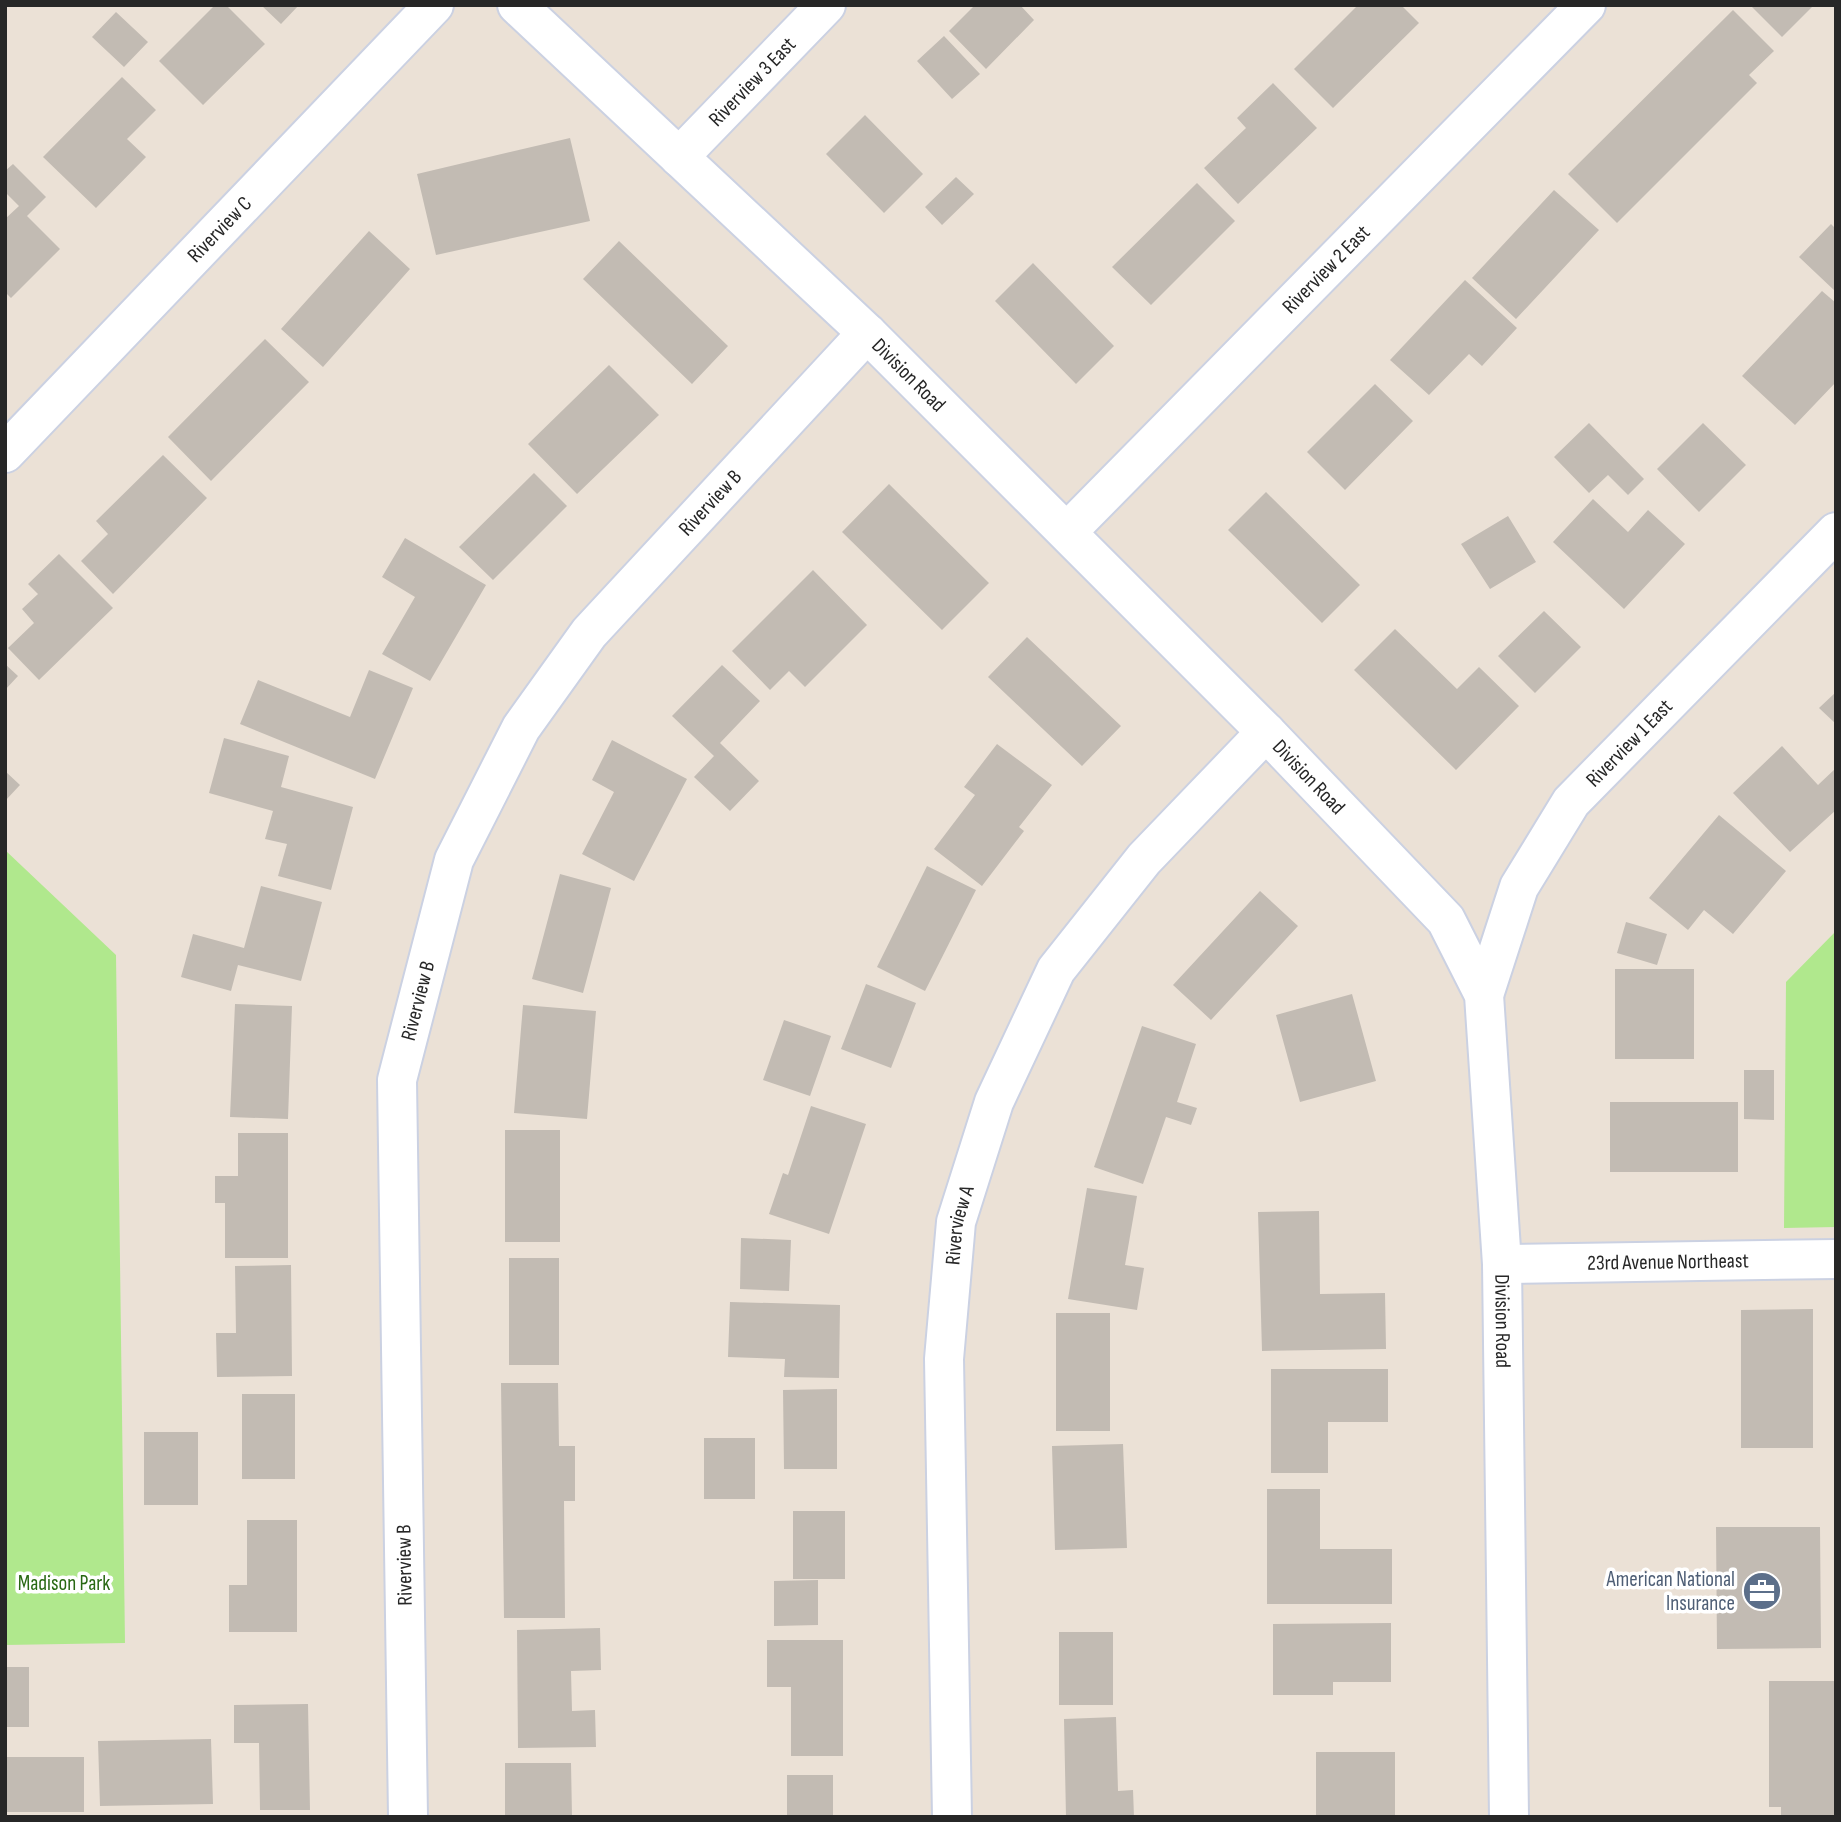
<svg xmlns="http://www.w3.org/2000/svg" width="1841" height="1822" viewBox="0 0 1841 1822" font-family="'Sofia Sans Condensed',sans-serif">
  <rect width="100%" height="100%" fill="#ebe1d6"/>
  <!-- green -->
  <path fill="#b0e88d" d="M5,850L116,955L125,1643L5,1645Z
    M1836,931V1227L1784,1228L1786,982Z"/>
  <!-- building -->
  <path fill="#c2bbb3" d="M215,5H226L265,44L203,105L159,61Z
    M261,5H299L281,24Z
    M975,5H1020L1034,20L986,69L949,31Z
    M1358,5H1401L1419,23L1333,108L1294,69Z
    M1750,5H1814L1782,37Z
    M1733,10L1774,51L1749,75L1757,83L1617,223L1568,174Z
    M116,12L148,42L124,67L92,37Z
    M944,36L980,74L952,99L917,61Z
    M122,77L156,110L127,139L146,157L96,208L43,157Z
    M1273,83L1317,128L1238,204L1204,168L1246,128L1237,118Z
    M865,115L923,174L884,213L826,154Z
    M570,138L590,221L436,255L417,174Z
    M13,164L46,197L27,216L60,249L11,298L5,292V219L19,206L5,192V171Z
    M956,177L974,194L942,225L925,207Z
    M1197,183L1235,221L1151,305L1112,267Z
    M1554,190L1599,230L1516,319L1472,278Z
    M1831,224L1836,229V292L1799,257Z
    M369,231L410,269L323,367L281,329Z
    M619,241L728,346L692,384L583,279Z
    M1033,263L1114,346L1076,384L995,301Z
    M1465,280L1517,328L1482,366L1469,354L1429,395L1390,360Z
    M1822,291L1836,303V382L1795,425L1742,376Z
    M265,339L309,382L211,481L168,437Z
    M609,365L659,415L577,494L528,444Z
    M1375,384L1413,421L1345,490L1307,452Z
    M1589,423L1644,479L1628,495L1608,475L1589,493L1554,457Z
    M1703,423L1746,465L1699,512L1657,469Z
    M163,455L207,498L113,594L81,561L108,534L96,521Z
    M534,473L567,506L493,580L459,547Z
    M889,484L989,583L942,630L842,532Z
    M1266,492L1360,585L1322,623L1228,530Z
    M1593,499L1628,532L1648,510L1685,544L1624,609L1553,542Z
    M1508,516L1536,562L1490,589L1461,544Z
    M405,538L486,585L430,681L382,654L415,597L382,577Z
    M59,554L113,608L39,680L8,648L34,623L22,609L38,594L28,584Z
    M813,570L867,625L805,687L789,671L770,690L732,651Z
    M1544,611L1581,647L1535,693L1498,656Z
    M1395,629L1457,689L1479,667L1519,706L1456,770L1354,670Z
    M1027,637L1121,726L1082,766L988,677Z
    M5,664L18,676L5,690Z
    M722,665L760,701L720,743L759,781L730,811L694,777L714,756L672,716Z
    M369,670L413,688L375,779L240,724L258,680L350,717Z
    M1836,692V724L1819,708Z
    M224,738L289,756L281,787L353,807L331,890L278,876L287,844L265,839L273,811L209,793Z
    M612,740L687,779L634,881L582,854L614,792L592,780Z
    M997,744L1052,785L1019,827L1024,831L982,886L934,849L975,795L964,787Z
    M1782,746L1818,785L1836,768V810L1790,852L1733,793Z
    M5,771L20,785L5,801Z
    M1719,815L1786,871L1733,934L1704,910L1688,930L1649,898Z
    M927,866L976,890L925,991L877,967Z
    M560,874L611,888L583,993L532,979Z
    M261,886L322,902L301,981L238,965L231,991L181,977L193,934L244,948Z
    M1260,891L1298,926L1211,1020L1173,985Z
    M1626,922L1667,934L1657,965L1617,953Z
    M1615,969H1694V1059H1615Z
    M866,984L916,1003L891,1068L841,1049Z
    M1352,994L1376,1081L1300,1102L1276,1015Z
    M235,1004L292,1006L288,1119L230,1117Z
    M523,1005L596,1011L587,1119L514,1113Z
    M784,1020L831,1036L810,1096L763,1080Z
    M1142,1026L1196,1044L1177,1102L1197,1108L1191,1125L1166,1117L1143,1184L1094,1167Z
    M1744,1070H1774V1120L1744,1119Z
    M1610,1102H1738V1172H1610Z
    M811,1106L866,1124L829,1234L769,1214L783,1173L788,1175Z
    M505,1130H560V1242H505Z
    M238,1133H288V1258H225V1203H215V1176H238Z
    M1087,1188L1137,1196L1125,1265L1144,1268L1137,1310L1068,1299Z
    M1319,1211L1320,1294L1385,1293L1386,1349L1262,1351L1258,1212Z
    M741,1238L791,1240L789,1291L740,1289Z
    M509,1258H559V1365H509Z
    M291,1265L292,1376L217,1377L216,1333H236L235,1266Z
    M730,1302L840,1305L839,1378L784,1377L785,1359L728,1357Z
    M1813,1309V1448H1741V1310Z
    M1056,1313H1110V1431H1056Z
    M1271,1369H1388V1422H1328V1473H1271Z
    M501,1383H558L559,1446H575V1501H564L565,1618H504Z
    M837,1389V1469H784L783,1390Z
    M242,1394H295V1479H242Z
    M144,1432H198V1505H144Z
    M704,1438H755V1499H704Z
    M1123,1444L1127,1548L1055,1550L1052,1446Z
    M1267,1489H1320V1549H1392V1604H1267Z
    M793,1511H845V1579H793Z
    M247,1520H297V1632H229V1585H247Z
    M1716,1527H1820L1821,1648L1717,1649Z
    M818,1580V1625L774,1626V1581Z
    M1391,1623V1682H1333V1695H1273V1624Z
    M600,1628L601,1670L571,1671L572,1711L595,1710L596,1747L518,1748L517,1630Z
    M1059,1632H1113V1705H1059Z
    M767,1640H843V1756H791V1687H767Z
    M5,1667H29V1727H5Z
    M1769,1681H1836V1817H1781V1807H1769Z
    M308,1704L310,1810H260L259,1743H234V1705Z
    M1116,1717L1118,1791L1133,1790L1134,1817H1066L1064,1719Z
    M211,1739L213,1804L100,1806L98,1741Z
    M1316,1752H1395V1817H1316Z
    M5,1757H84V1812H5Z
    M505,1763H571L572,1817H505Z
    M787,1775H833V1817H787Z"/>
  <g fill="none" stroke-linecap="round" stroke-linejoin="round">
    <!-- minor casing -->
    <g stroke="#cbd1e2" stroke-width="42">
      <g id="minor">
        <path id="s1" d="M517,5L867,333L1266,732L1446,920L1484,995L1502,1264L1509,1817"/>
        <path id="s2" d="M679,157L826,5"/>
        <path id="s3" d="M5,453L434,5"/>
        <path id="s4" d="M1067,532L1586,5"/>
        <path id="s5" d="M1484,995L1519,887L1571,802L1836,532"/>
        <path id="s6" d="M1502,1264L1836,1259"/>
        <path id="s7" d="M408,1817L397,1080L454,860L521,728L589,633L867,333"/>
        <path id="s8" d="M952,1817L944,1359L956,1222L994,1102L1056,970L1144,859L1266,732"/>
      </g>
    </g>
    <!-- minor -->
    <use href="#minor" stroke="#fff" stroke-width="38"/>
  </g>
  <!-- icons -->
  <defs>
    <g id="office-disc" transform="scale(2.0125)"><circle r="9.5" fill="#5c6f8a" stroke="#fff"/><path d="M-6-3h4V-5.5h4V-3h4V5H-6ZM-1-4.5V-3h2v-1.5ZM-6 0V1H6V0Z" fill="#fff"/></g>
  </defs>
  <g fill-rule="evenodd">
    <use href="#office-disc" x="1762" y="1591"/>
  </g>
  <g text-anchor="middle" stroke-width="7" stroke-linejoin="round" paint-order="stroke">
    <!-- street labels -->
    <g font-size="21" fill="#272727" stroke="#fff">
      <text dy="7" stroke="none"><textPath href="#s2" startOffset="105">Riverview 3 East</textPath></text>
      <text dy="7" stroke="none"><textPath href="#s3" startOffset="310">Riverview C</textPath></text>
      <text dy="7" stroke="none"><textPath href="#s4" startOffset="369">Riverview 2 East</textPath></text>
      <text dy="7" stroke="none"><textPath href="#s1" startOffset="539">Division Road</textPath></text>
      <text dy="7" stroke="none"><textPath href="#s7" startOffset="1407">Riverview B</textPath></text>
      <text dy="7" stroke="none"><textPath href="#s5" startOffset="296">Riverview 1 East</textPath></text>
      <text dy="7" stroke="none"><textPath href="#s1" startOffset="1106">Division Road</textPath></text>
      <text dy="7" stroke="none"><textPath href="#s7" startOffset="819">Riverview B</textPath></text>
      <text dy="7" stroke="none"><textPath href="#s8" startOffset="593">Riverview A</textPath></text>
      <text dy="7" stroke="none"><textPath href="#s6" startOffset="166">23rd Avenue Northeast</textPath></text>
      <text dy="7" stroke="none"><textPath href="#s1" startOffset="1715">Division Road</textPath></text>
      <text transform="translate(404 1565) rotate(-91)" y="7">Riverview B</text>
    </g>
    <!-- service labels -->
    <g font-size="21" fill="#4e5e75" stroke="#fff" text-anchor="end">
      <text x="1735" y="1586">American National<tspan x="1735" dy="24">Insurance</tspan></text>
    </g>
    <!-- park labels -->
    <g font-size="21" fill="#286813" stroke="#fff">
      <text x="64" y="1590">Madison Park</text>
    </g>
  </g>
  <!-- border -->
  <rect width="1841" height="1822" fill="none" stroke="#272727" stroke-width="14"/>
</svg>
